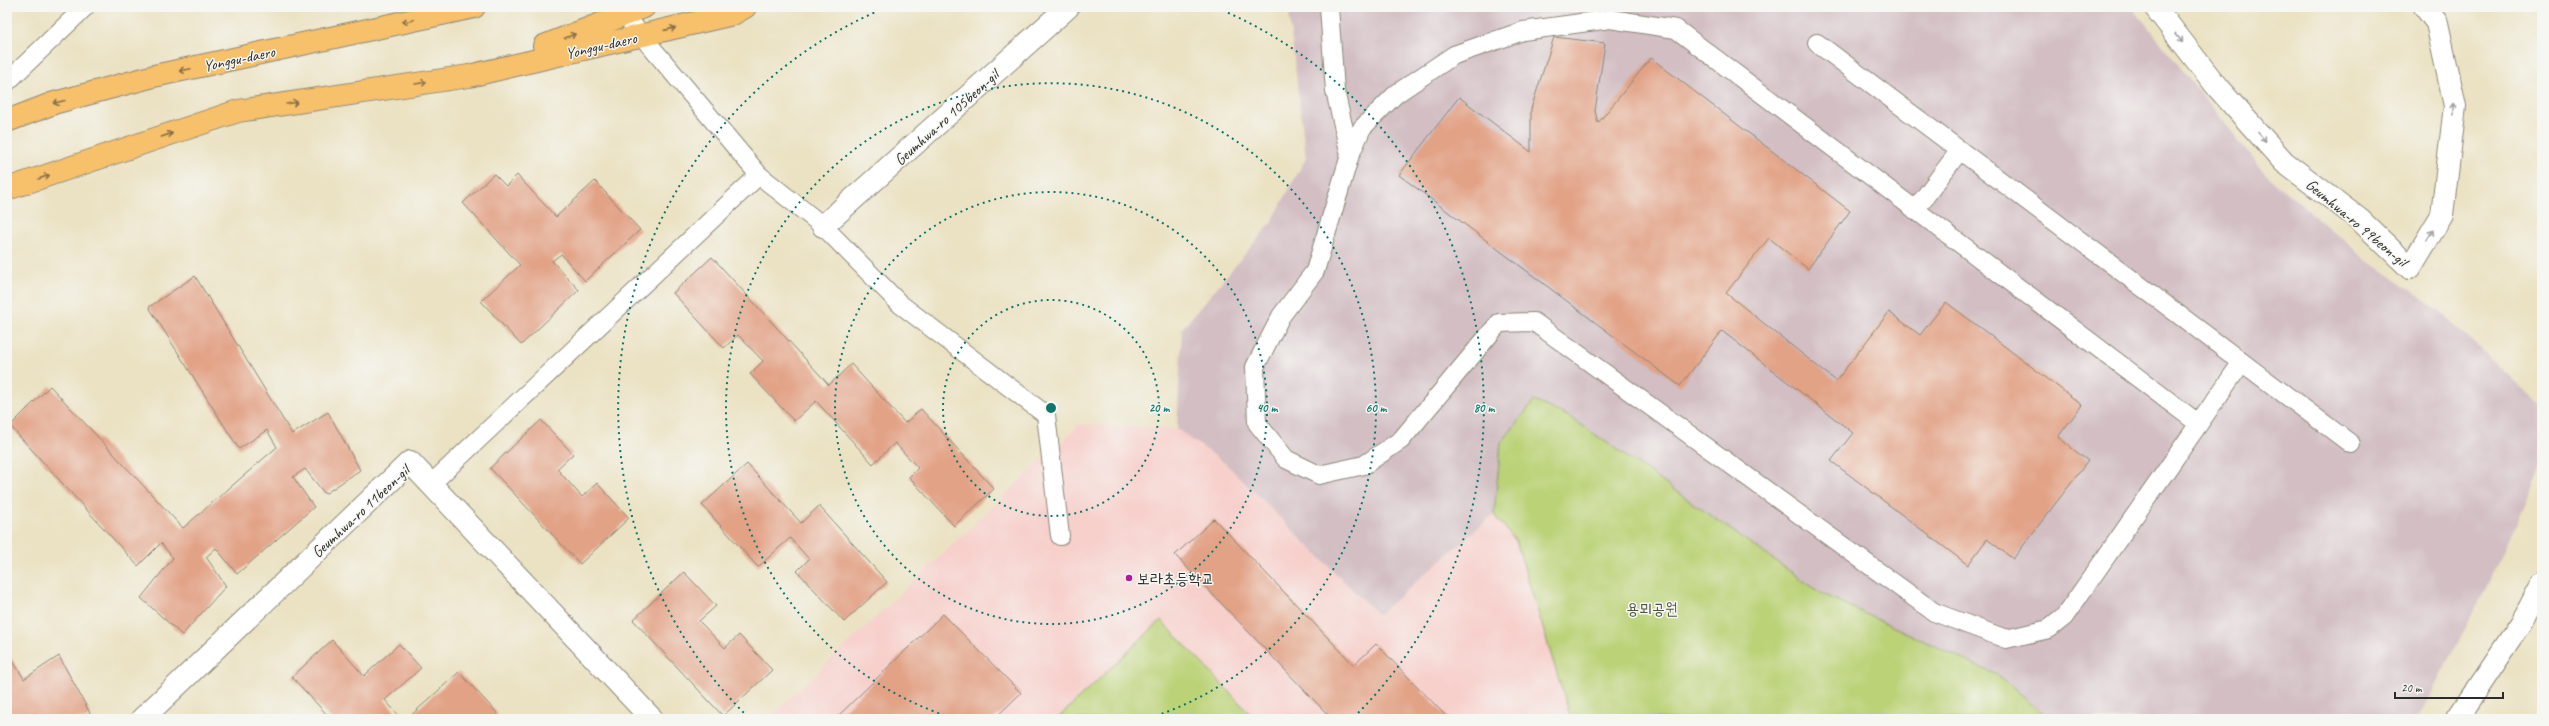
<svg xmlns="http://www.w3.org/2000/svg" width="2549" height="726" viewBox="0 0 2549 726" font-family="Caveat,'Poor Story',sans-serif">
  <rect width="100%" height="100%" fill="#f6f6f2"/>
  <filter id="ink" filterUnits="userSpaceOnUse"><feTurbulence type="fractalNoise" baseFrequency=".025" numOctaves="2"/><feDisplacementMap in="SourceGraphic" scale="8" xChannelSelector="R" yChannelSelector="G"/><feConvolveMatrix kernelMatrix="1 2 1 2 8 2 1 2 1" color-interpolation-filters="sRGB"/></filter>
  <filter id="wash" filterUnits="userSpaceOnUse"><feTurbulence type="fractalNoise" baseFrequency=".012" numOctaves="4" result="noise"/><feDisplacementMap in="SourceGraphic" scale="16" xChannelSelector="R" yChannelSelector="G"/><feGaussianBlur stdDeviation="0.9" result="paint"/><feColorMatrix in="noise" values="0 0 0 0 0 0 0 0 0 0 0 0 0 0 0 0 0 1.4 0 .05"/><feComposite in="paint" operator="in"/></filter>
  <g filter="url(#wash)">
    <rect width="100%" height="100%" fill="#ebe2c3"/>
    <!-- built -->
    <path fill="#f7d0cc" d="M1080,424L1177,429L1225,463L1378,615L1494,514L1516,541L1571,719H768Z"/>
    <!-- industrial -->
    <path fill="#d2bec3" d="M1294,7H2132L2268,177L2367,260L2439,310L2542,407V467L2489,583L2418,719H2050L1997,675L1821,593L1570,417L1501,443L1494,514L1378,615L1225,463L1177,429L1182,329L1271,223L1306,158L1289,17Z"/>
    <!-- green -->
    <path fill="#bbd277" stroke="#737e51" d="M1534,401L1570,417L1821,593L1997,675L2050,719H1571L1516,541L1494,515L1501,443Z
      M1161,620L1255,719H1057Z"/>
    <g id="blocks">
      <!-- building -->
      <path fill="#e2a286" d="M1554,37L1605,43L1595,111L1598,123L1651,58L1850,211L1808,269L1769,238L1726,293L1836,381L1889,312L1920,335L1946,302L2082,405L2058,437L2088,461L2013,559L1987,539L1968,565L1831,461L1853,433L1722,331L1680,386L1399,175L1459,97L1531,152V109Z
        M494,174L506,186L517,175L556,217L595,181L640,230L585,281L561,254L552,261L579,290L521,345L481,301L520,265L463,203Z
        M712,257L829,385L851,364L905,423L921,409L994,489L954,526L909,477L918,468L895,443L873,464L816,401L794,421L750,374L763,361L738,335L724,348L673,293Z
        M195,276L292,434L328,412L360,470L325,494L305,469L293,477L314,507L237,574L216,548L206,557L226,586L182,635L141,598L173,558L161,543L138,566L10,426L50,386L183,528L277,447L267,430L239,449L149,307Z
        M541,420L573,454L557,469L582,497L597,483L629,518L580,564L490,468Z
        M747,464L801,523L819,506L887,582L844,622L797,571L809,559L790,538L758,567L702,505Z
        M1214,519L1354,665L1376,644L1449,719H1332L1175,555Z
        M684,572L716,606L699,621L725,648L739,635L772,670L723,716L633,620Z
        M943,614L1021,693L994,719H835Z
        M332,640L364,676L399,644L421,668L385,700L402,719H331L292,677Z
        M7,651L24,679L59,656L91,715L85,719H40L36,714L28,719H7Z
        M459,672L498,714L493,719H407Z"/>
    </g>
  </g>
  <g filter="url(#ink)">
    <use href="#blocks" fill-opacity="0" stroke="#8b8677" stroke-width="1"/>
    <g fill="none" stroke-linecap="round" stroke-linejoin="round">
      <!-- service casing -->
      <g stroke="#8b8677" stroke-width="20">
        <path id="service" d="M622,7L625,15L641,35L759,175L823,226L900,304L1046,415L1060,536
          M1329,7L1335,91L1350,155L1315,271L1281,316L1255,367L1257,423L1286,459L1319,475L1364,465L1401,440L1499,323L1534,322L1934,612L2006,639L2049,629L2064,617L2242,362
          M1817,43L2351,444
          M7,82L85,7
          M1350,155L1362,128L1396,94L1454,55L1523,31L1610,19L1676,29L2199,424
          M1915,210L1960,150
          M431,484L759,175"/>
      </g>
      <!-- minor casing -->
      <g stroke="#8b8677" stroke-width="24">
        <path id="minor" d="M2155,7L2218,88L2284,162L2360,220L2410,268L2442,215L2455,106L2437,23L2425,7
          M823,226L1068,7
          M142,719L410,462L652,719"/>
      </g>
      <!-- tertiary casing -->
      <g stroke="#8b8677" stroke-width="24">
        <path id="tertiary" d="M2457,719L2522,622L2542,584"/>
      </g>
      <!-- primary casing -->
      <g stroke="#8b8677" stroke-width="24">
        <path id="primary" d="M544,46L644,7
          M7,121L54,103L154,76L474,7
          M7,189L238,111L469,76L733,14L745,7"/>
      </g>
      <!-- service -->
      <use href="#service" stroke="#fff" stroke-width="18"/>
      <!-- minor -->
      <use href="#minor" stroke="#fff" stroke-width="22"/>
      <!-- tertiary -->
      <use href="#tertiary" stroke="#fff" stroke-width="22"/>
      <!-- primary -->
      <use href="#primary" stroke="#f7c06b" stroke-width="22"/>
    </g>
    <!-- one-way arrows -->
    <defs><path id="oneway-shaft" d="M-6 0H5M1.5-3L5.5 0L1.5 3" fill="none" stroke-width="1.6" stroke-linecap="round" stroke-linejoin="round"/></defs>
    <g stroke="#876e48">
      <use href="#oneway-shaft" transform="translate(408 21) rotate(168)"/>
      <use href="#oneway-shaft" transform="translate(670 29) rotate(-13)"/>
      <use href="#oneway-shaft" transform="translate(570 36) rotate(-21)"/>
      <use href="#oneway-shaft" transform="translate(185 70) rotate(168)"/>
      <use href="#oneway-shaft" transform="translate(421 83) rotate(-9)"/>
      <use href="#oneway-shaft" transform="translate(59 102) rotate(165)"/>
      <use href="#oneway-shaft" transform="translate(292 103) rotate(-9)"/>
      <use href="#oneway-shaft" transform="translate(167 135) rotate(-19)"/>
      <use href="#oneway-shaft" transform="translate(44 177) rotate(-19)"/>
    </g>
    <g stroke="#a0a0a0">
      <use href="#oneway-shaft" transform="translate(2179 38) rotate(52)"/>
      <use href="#oneway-shaft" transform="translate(2454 109) rotate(-89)"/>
      <use href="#oneway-shaft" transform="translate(2262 137) rotate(49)"/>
      <use href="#oneway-shaft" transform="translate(2430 235) rotate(-59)"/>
    </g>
  </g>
  <!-- distance rings -->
  <g fill="none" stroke="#0f766e" stroke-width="2" stroke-dasharray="2 4">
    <circle cx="1051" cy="408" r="108"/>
    <circle cx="1051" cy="408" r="216"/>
    <path d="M956 719A325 325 0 1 1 1146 719"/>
    <path d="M748 717A433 433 0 0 1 885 8M1217 8A433 433 0 0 1 1354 717"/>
  </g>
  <!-- markers -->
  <circle fill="#b5179e" stroke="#f6f6f2" stroke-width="1.5" cx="1129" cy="578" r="4"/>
  <g text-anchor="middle" stroke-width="3" stroke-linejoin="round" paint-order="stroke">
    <!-- street labels -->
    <g font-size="16" fill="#2b2b2b" stroke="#f6f6f2">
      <text transform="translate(601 45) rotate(-13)" y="6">Yonggu-daero</text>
      <text transform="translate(239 58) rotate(-12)" y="6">Yonggu-daero</text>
      <text transform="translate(946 117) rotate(-42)" y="6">Geumhwa-ro 105beon-gil</text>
      <text transform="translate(2357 222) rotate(40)" y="6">Geumhwa-ro 99beon-gil</text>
      <text transform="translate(360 511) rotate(-43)" y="6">Geumhwa-ro 11beon-gil</text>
    </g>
    <!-- poi labels -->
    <g font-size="16" fill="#2b2b2b" stroke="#f6f6f2" text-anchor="start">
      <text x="1137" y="584">보라초등학교</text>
    </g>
    <!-- park labels -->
    <g font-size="16" fill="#4f553e" stroke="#f6f6f2">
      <text x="1652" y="614">용뫼공원</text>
    </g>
  </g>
  <circle cx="1051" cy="408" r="6" fill="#0f766e" stroke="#f6f6f2" stroke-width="2"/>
  <g font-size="12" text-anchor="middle" font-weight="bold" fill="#0f766e" stroke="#f6f6f2" stroke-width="3" stroke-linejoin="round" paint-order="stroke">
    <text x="1159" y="412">20 m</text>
    <text x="1267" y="412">40 m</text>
    <text x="1376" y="412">60 m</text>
    <text x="1484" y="412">80 m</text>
  </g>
  <!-- margin -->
  <rect width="2549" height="726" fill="none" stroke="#f6f6f2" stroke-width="24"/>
  <!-- scale -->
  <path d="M2395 692v6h108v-6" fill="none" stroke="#2b2b2b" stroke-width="2"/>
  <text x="2401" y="692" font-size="12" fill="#2b2b2b" stroke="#f6f6f2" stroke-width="3" paint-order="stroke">20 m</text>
</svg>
